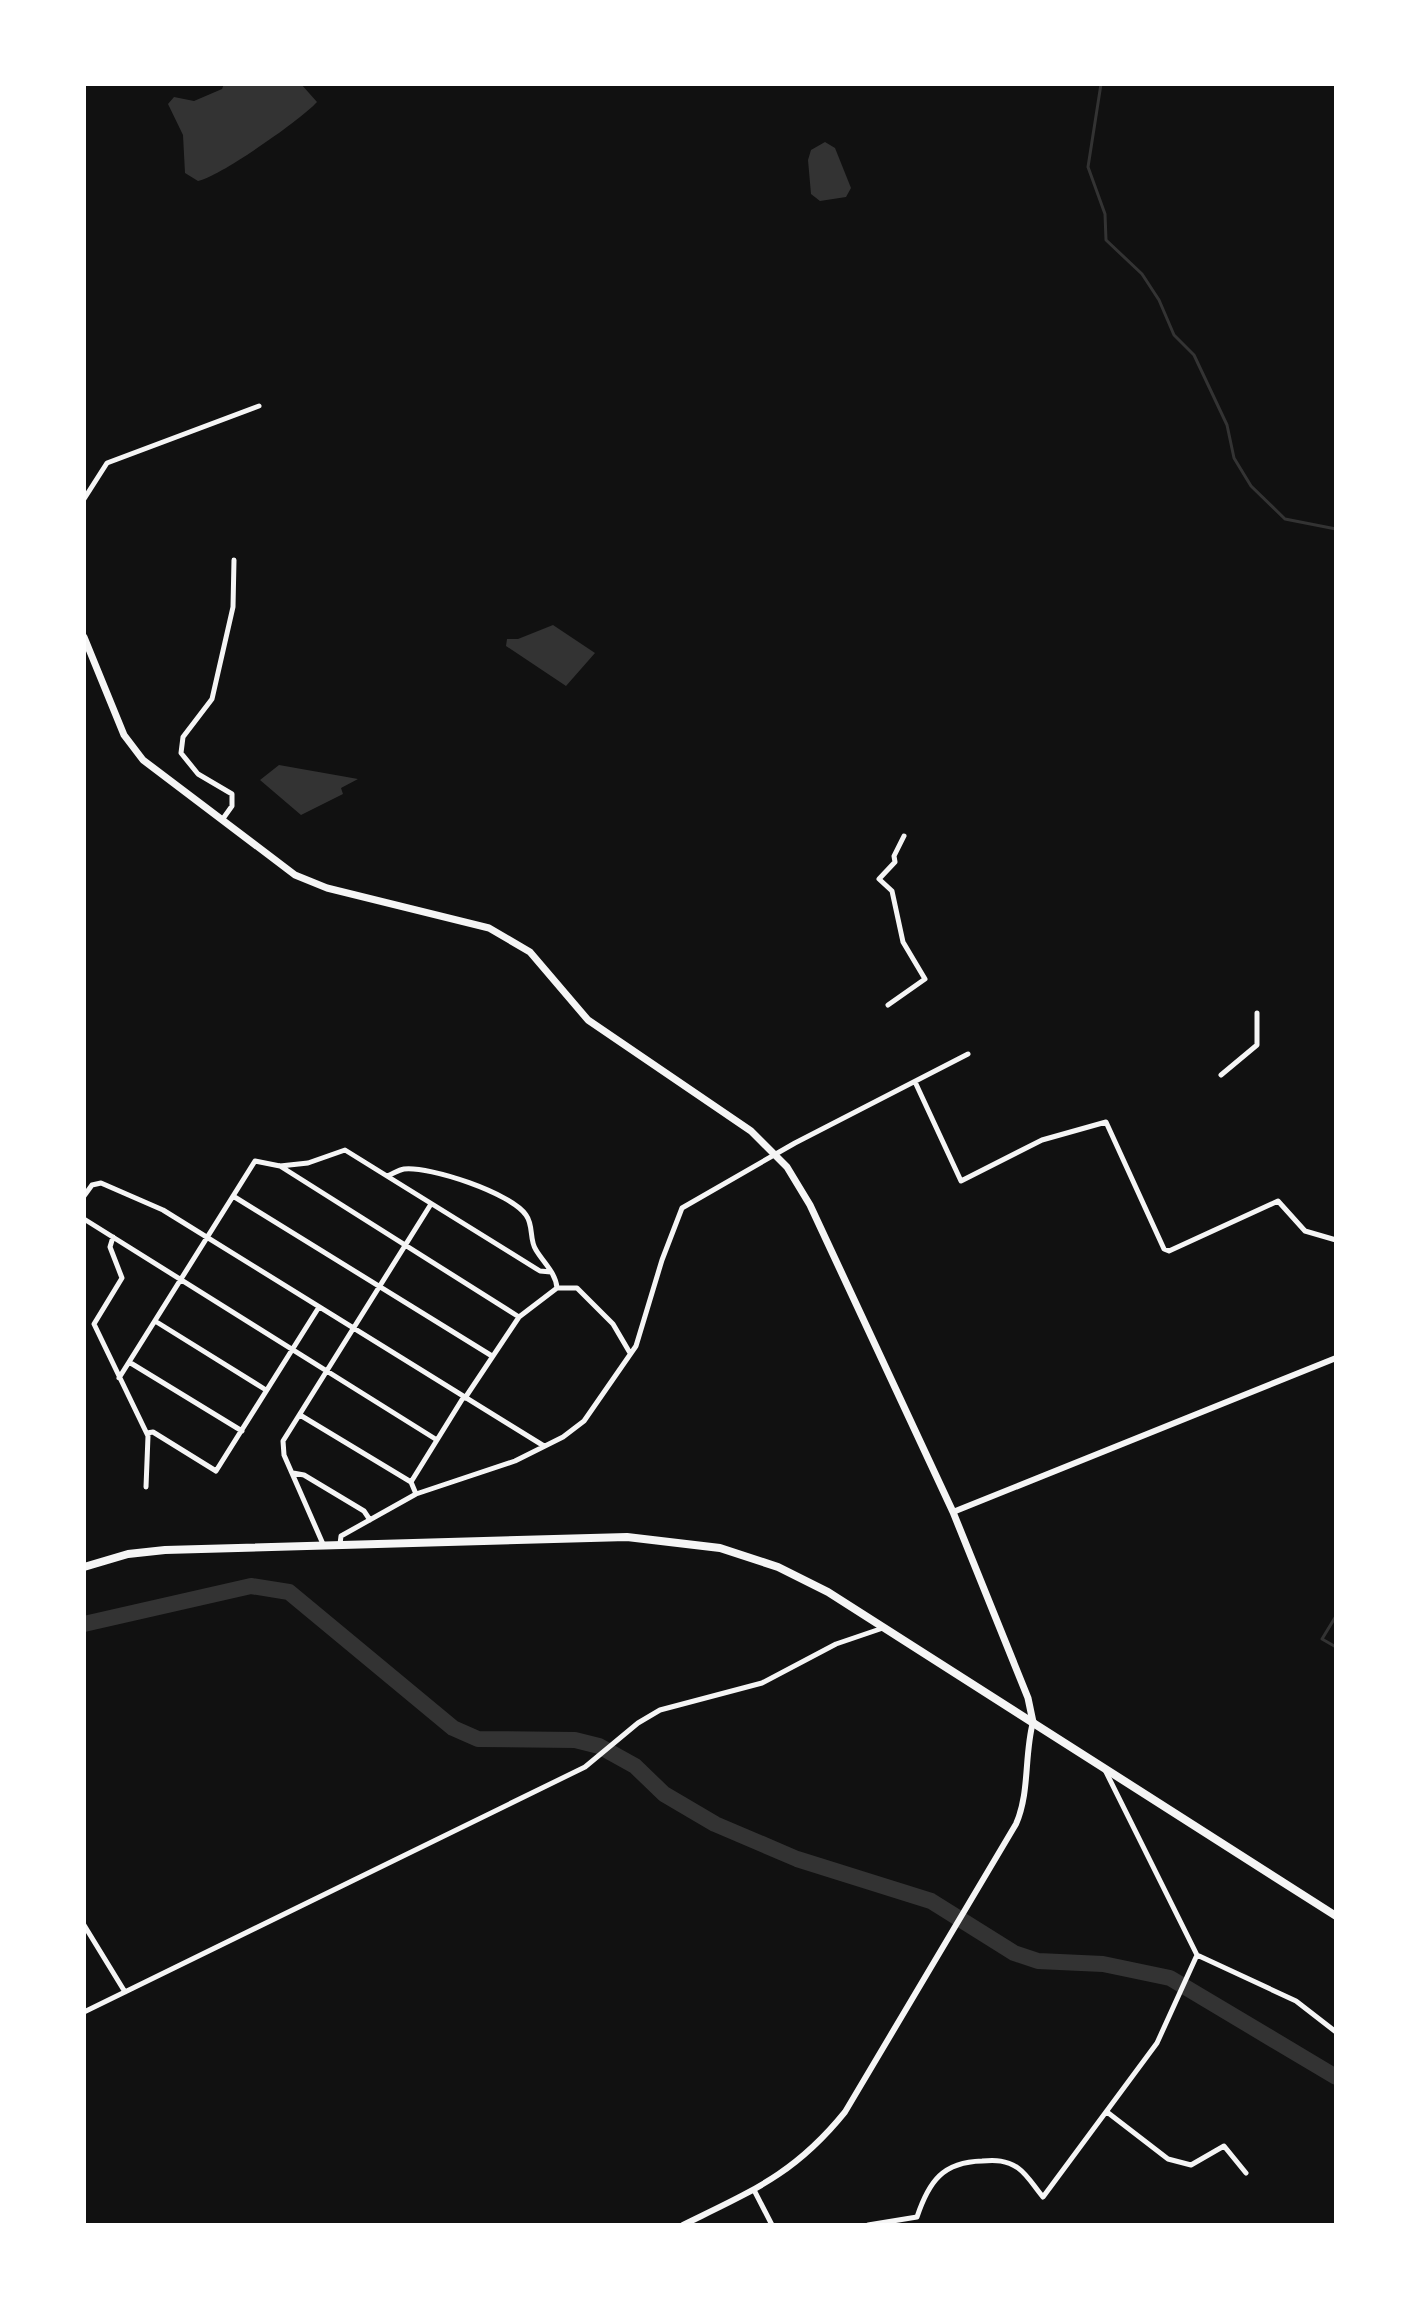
<svg xmlns="http://www.w3.org/2000/svg" width="1420" height="2309" viewBox="0 0 1420 2309" font-family="'Roboto Condensed',sans-serif">
  <rect width="100%" height="100%" fill="#111"/>
  <!-- water -->
  <path fill="#333" d="M224,84H301L317,102C302,119 219,177 198,181L185,173L183,135L168,104L174,97L194,101L222,89Z
    M825,142L835,148L851,188L846,197L820,201L811,194L808,160L811,150Z
    M553,625L595,653L566,686L506,646L507,639H518Z
    M279,765L358,779L341,788L343,794L301,815L260,780Z"/>
  <g fill="none" stroke-linecap="round" stroke-linejoin="round">
    <!-- stream -->
    <path stroke="#333" stroke-width="3" d="M1101,84L1088,167L1105,214L1106,240L1142,274L1159,300L1174,335L1194,355L1227,425L1234,458L1251,486L1285,519L1336,529
      M1336,1616L1322,1639L1336,1647"/>
    <!-- river -->
    <path stroke="#333" stroke-width="16" d="M84,1624L251,1586L289,1592L453,1728L478,1739L575,1740L599,1746L635,1766L664,1794L715,1824L797,1859L931,1901L1014,1953L1038,1961L1103,1964L1170,1978L1336,2077"/>
    <!-- minor -->
    <path stroke="#f5f5f5" stroke-width="5" d="M84,499L107,463L259,406
      M222,820L232,806V794L198,774L181,753L183,737L212,699L233,607L234,560
      M888,1005L925,979L903,942L892,891L879,879L895,862L894,856L904,836
      M1221,1075L1257,1045V1013
      M916,1084L961,1181L1042,1140L1106,1122L1164,1249L1169,1251L1278,1201L1305,1231L1336,1240
      M280,1166L519,1317
      M387,1176C393,1174 398,1170 404,1169C430,1166 511,1193 526,1215C534,1226 529,1240 536,1250C543,1262 556,1273 557,1288
      M84,1196L92,1185L101,1183L163,1210L544,1446
      M233,1196L492,1356
      M84,1219L437,1440
      M113,1237L110,1247L122,1278L94,1324L148,1436L146,1487
      M155,1321L266,1390
      M129,1362L242,1431
      M119,1378L255,1161L280,1166L308,1163L345,1150L540,1271L551,1272
      M465,1398L519,1317L557,1288H577L613,1324L630,1353
      M300,1415L411,1482L416,1494
      M147,1433L153,1432L216,1471L319,1307
      M293,1473L304,1475L364,1511L370,1520
      M411,1482L463,1398
      M323,1544L284,1455L283,1441L431,1204
      M340,1544L341,1536L416,1494L515,1461L563,1437L584,1421L636,1346L662,1260L682,1208L795,1143L968,1054
      M1105,1770L1197,1955L1296,2001L1336,2032
      M84,1925L125,1992
      M84,2012L585,1767L638,1723L660,1710L762,1683L836,1644L883,1628
      M1107,2112L1168,2159L1191,2165L1224,2146L1246,2173
      M754,2190L772,2225
      M868,2225L917,2217C929,2181 943,2162 982,2161C996,2160 1006,2160 1018,2168C1028,2175 1035,2188 1043,2197L1157,2043L1197,1955"/>
    <!-- tertiary -->
    <path stroke="#f5f5f5" stroke-width="6" d="M953,1512L1336,1358
      M683,2225C752,2191 795,2174 845,2112L1016,1824C1030,1792 1024,1756 1033,1722"/>
    <!-- secondary -->
    <path stroke="#f5f5f5" stroke-width="7" d="M84,637L124,735L143,760L295,875L327,888L489,928L530,952L588,1020L751,1131L787,1167L810,1205L953,1512L1028,1698L1033,1722"/>
    <!-- trunk -->
    <path stroke="#f5f5f5" stroke-width="8" d="M84,1567L128,1554L165,1550L627,1537L720,1548L778,1567L828,1592L1336,1916"/>
  </g>
  <!-- border -->
  <rect width="1420" height="2309" fill="none" stroke="#ffffff" stroke-width="172"/>
</svg>
